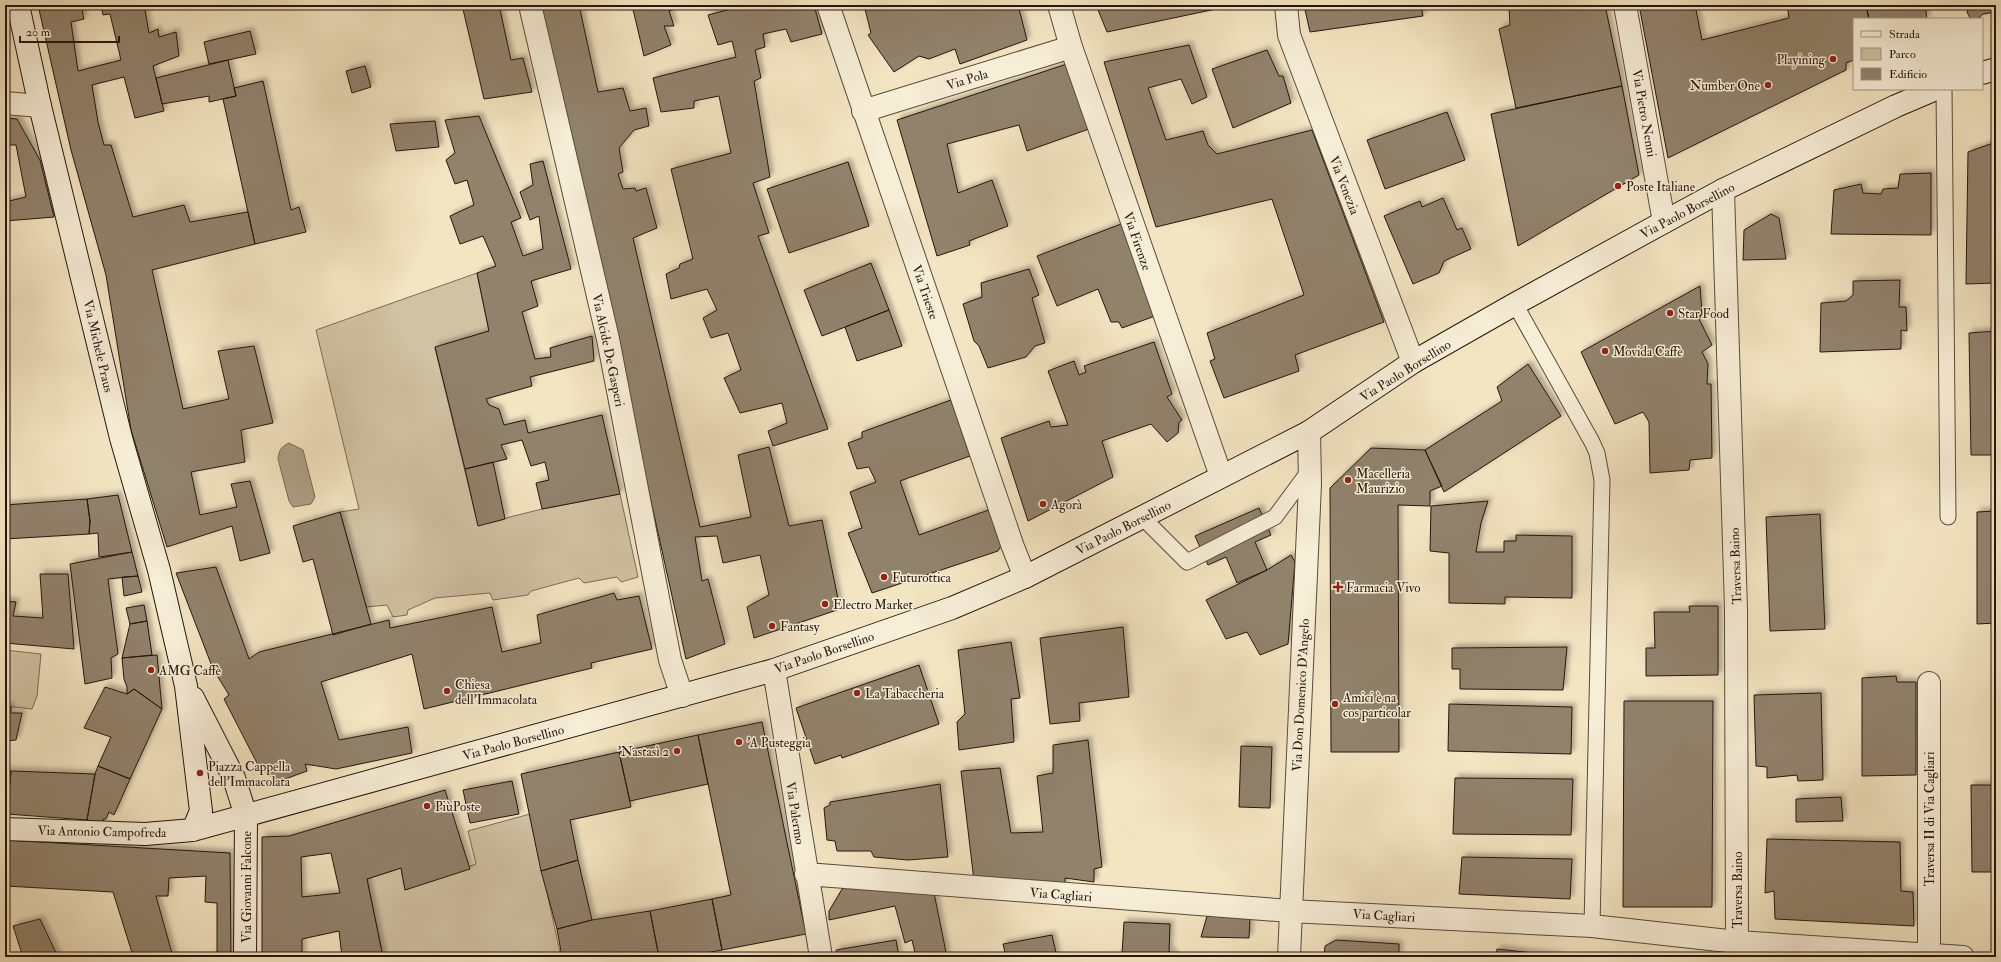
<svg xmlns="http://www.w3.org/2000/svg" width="2001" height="962" viewBox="0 0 2001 962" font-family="'IM FELL Double Pica',serif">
  <defs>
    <filter id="shadow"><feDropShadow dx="3.5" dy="-3.5" stdDeviation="2" flood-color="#0004"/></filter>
  </defs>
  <rect width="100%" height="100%" fill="#f3e5c2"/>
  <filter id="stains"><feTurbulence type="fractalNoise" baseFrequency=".005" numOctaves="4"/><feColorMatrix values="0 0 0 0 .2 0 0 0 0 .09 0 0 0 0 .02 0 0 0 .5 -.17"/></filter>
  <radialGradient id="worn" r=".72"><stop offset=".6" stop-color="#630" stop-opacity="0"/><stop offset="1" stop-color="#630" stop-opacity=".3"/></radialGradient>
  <!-- green -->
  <path fill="#d0c2a3" stroke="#7b6c58" d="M477,273L489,331L435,348L478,525L542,509L620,494L638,577L621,582L617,577L584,583L579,578L531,591L528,595L493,600L490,593L435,598L408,610L407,615L393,617L387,605L366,607L340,512L359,509L316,330Z
    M5,650L41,654L37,696L32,709L5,706Z
    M530,814L561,957H383L367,879L401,868L405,890L476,864L468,831Z"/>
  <!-- water -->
  <path fill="#ad9f85" stroke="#776855" d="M289,443L303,450L315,497L311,504L293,507L289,501L278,459C279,450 281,447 289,443Z"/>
  <!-- building -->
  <path fill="#91826c" stroke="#26160e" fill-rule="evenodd" filter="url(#shadow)" d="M38,5H81L84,19L71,22L78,71L121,60L110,14L103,15L101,5H144L149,33L158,29L159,37L176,32L179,56L153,66L164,111L135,118L124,77L92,85L98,122L104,145H111L133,217L184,205L190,222L248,212L255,244L152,270L183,409L229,399L218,351L254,346L273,423L241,430L245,462L191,472L200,515L237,507L231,484L250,481L270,553L240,561L232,526L167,547L131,430L106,275L71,150Z
    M462,5H499L511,60L523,58L532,92L484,99Z
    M541,5H579L598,92L623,88L630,111L646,108L649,126L634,130L619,148L623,172L618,174L623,189L635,188L636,191L646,188L657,228L633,238L700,527L751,517L738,455L769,447L789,526L822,520L840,609L754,638L747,607L769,595L760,555L723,563L717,536L695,537L702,581L708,579L725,644L686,659Z
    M632,5H685L669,11L674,26H664L671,45L644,56Z
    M735,5H814L822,34L791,42L786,29L763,34L765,47L755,50L761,78L754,81L770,177L753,183L769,233L758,236L828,429L773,446L768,431L787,423L782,403L740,413L724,378L741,370L728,333L711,338L703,318L717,310L707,289L671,299L666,274L679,268L680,264L693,259L671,169L731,153L719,96L694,101V108L661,112L653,78L736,57L732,41L718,45L708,15L735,8Z
    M864,5H1018L1027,40L960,64L955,49L929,59L919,56L894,72L868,35L871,33Z
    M1096,5H1235L1107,32Z
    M1304,5H1421L1423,16L1310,32Z
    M1521,5H1605L1622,86L1516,108L1499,29L1510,25L1509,8Z
    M1639,5H1695L1702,40L1789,18L1787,5H1866L1869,19H1854V60L1846,63V70L1668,158Z
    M1866,5H1925L1927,19H1869Z
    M1970,5H1996V12L1983,14L1979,18L1974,19L1970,18L1967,12Z
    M250,31L256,54L209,64L204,42Z
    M1189,45L1207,97L1192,104L1181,79L1148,88L1166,140L1203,131L1208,145L1217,154L1312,130L1384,322L1295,355L1299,371L1224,398L1210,361L1215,359L1207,333L1304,295L1272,199L1156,227L1104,62Z
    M1267,50L1279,76H1283L1291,103L1233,128L1212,69Z
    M228,60L236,96L209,102V96L162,104L156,78Z
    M1067,64L1089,129L1027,151L1019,125L947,144L958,193L992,180L1008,226L969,241L970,245L937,256L897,120Z
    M365,66L371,87L352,93L346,71Z
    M263,81L291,210L299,207L306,232L255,244L223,99L236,96L234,88Z
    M1622,86L1639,175L1518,246L1491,114Z
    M1447,112L1465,160L1385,189L1367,140Z
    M479,116L521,218L511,222L523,256L543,249L539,216L530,220L520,192L533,185L530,164L543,161L571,269L531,281L538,306L522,312L535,359L551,357L550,348L592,336L594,361L530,377L532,386L486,399L489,405L499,409L504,425L525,420L528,433L602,415L620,494L542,509L536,483L549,480L545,462L531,466L522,440L501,445L507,459L465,469L435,347L489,331L477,273L496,266L483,236L460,244L450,216L474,205L467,180L455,184L446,160L455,153L445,120Z
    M5,118L17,119L40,160L54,217L5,221V202L26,197L16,145H5Z
    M435,121L439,147L396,151L390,124Z
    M1996,142V283L1966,284L1968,152Z
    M848,162L869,226L789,253L767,189Z
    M1931,173V235L1831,234L1834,190L1861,184L1863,193L1881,194L1883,189L1898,188L1900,174Z
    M1443,198L1457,230L1462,228L1471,249L1444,261L1439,273L1413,284L1384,216L1420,201L1422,207Z
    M1771,214L1779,218L1786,259L1743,260L1744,230Z
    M1121,224L1155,316L1122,328L1119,322H1111L1098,289L1057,306L1037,256Z
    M871,263L889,310L822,336L804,290Z
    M1029,269L1039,295L1032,298L1045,343L1035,346L1026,357L988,368L979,346L974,341L963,304L982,297L981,283Z
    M1900,280L1899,307H1906L1907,331L1901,330V349L1820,352L1821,303L1846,301L1853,295V281Z
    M1700,286L1702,313L1699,319L1712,345L1702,352L1708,364L1707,384H1711L1712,458L1690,460L1689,470L1650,473L1649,422L1643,412L1615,424L1581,352Z
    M889,310L902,346L857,361L845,327Z
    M1996,331V455H1971L1969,333Z
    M1154,342L1172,394L1167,397L1182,420L1179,422L1178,433L1167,442L1151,424L1102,441L1113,477L1028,521L1001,438L1049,421L1051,427L1068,425L1048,371L1074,361L1079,375L1086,372L1084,366Z
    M1528,364L1561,416L1444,492L1425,450L1502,401L1497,387Z
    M951,400L970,456L900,481L919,535L994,508L1006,536L998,551L872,593L848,533L862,528L850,492L876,482L869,467L857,469L848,443L862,438V432Z
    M1371,448L1425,450L1442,486L1430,491V506L1398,505L1399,752H1331L1330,488Z
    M493,462L505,519L478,526L465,469Z
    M118,495L132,552L99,557L98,533L89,534L90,521L87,499Z
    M87,499L90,521L89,534L5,539V505Z
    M1488,501L1481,523L1476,552H1504V541H1516V535L1572,536V598L1505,597V604L1449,603V553L1430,551L1431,506Z
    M1259,508L1271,535L1255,542L1267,570L1237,583L1226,557L1208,565L1195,536Z
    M1996,511V623L1977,624V512Z
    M340,512L371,624L333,635L313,559L303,562L293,526Z
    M1820,514L1825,629L1770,631L1766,517Z
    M132,552L138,576L108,579L118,654L111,658L112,678L85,684L70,564Z
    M1291,555L1295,562L1288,644L1260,655L1247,632L1226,639L1206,600L1267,570Z
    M216,567L249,659L259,652L389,620L390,628L492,607L502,652L541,643L537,615L614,593L617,600L639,596L652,649L591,663L592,668L424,709L412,654L321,682L339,740L408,727L412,753L336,769L305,764L307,771L277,782L258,765L224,699L229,695L213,669L176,573Z
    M40,574H68L74,649L5,643V601L16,602L13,616L43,618Z
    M138,576L142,592L124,596L122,577Z
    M144,605L147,621L130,624L126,608Z
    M1689,606H1718V675L1646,676V648H1655L1654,612H1690Z
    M147,621L152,655L122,658L130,624Z
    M1123,627L1129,697L1079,703L1080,721L1050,724L1040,638Z
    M1011,642L1020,698L1011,699L1014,742L959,750L957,722L965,714L958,650Z
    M1567,647L1563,690L1460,689V669H1452V648Z
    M157,655L162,709L134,689L127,694V687L124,679L122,658Z
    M919,665L939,724L842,758L841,755L815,764L796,708Z
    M1896,676L1897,682H1916V775L1862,776V678Z
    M105,687L127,694L134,689L162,709L130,779L98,766L111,737L84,728Z
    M1821,693L1823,780L1798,781L1797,775L1767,778V767L1756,766L1754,695Z
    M1624,701H1713L1712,907H1623Z
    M1449,704L1572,707L1571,754L1448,751Z
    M5,706L11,707V713H22L16,740L5,741Z
    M762,722L806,934L722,950L712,899L731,895L698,735Z
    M698,735L708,784L630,801L619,752Z
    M1088,740L1102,867L1094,869V882L1065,878V885L974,881L961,771L1000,768L1011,833L1043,832L1037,776L1053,773V745Z
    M1241,746L1272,747L1270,808L1239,807Z
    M619,752L631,807L570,820L578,860L541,871L521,774Z
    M98,766L130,779L114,815L109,812L106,819H103L104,824L87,820L95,774Z
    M5,771H11L7,814H5Z
    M11,771L95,774L87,820L7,814Z
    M1455,778L1573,779L1571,835L1453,834Z
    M512,781L519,814L470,823L463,790Z
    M940,784L948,857L908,860L874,857L871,851H837L835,841L827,840L824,808L830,805V802Z
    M1971,785H1996V872H1972Z
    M445,790L470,869L405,890L401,868L367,879L383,957H342L339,931L302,939V957H262V837L289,836ZM331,853L340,893L302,897L301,857Z
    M1841,797L1843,821L1796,822V799Z
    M1767,839L1900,842L1901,891L1913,892L1914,926L1775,919L1774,891L1765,893Z
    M5,840L230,853L231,957H207L217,955V903L205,902L206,876L169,878L168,896H156L173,957H130L133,956L113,892L5,886Z
    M1462,857L1572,859L1570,899L1459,894Z
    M578,860L592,920L557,929L541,871Z
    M844,886L934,893L947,957H916L912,940L905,943L895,906L829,920V911Z
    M712,899L722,950L684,957H659L650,911Z
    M650,911L659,957H562L557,929L592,920Z
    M1207,916L1250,918L1249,938L1201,937Z
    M40,919L58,957H23L13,926Z
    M1124,922L1170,924L1169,952L1174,953V957H1118L1119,954H1122Z
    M1052,935L1057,957H1006L1003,944Z
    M896,940L899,957H837L836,950Z
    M1336,940L1399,944V957H1324L1325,946Z
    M1497,949L1561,956V957H1496Z"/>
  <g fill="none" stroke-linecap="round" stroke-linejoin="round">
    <!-- lane casing -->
    <g stroke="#594a3b" stroke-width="17">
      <path id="lane" d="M1944,89L1948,517
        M1515,304L1592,442L1597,453L1602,480L1592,926
        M1142,517L1187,562L1275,517L1309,471"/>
    </g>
    <!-- street casing -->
    <g stroke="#594a3b" stroke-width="24">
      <path id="street" d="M530,5L608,339L670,660L682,696
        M828,5L1013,547L1025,577
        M1059,5L1071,47L1221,476
        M1286,5L1289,35L1413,362
        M1625,5L1664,222
        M5,103L40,106
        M863,111L1071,47
        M1723,190L1736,609L1737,942
        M774,670L821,957
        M1929,683V954
        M806,874L1290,911L1592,926L1737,942L1963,957
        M1289,957L1310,484L1309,432"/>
    </g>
    <!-- secondary casing -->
    <g stroke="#26160e" stroke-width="24">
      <path id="secondary" d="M18,5L40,106L121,438L159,570L186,686L201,811L193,830
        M1982,73L1996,69
        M193,698L234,778L246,816L245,957
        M5,829L145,834L193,830L774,670L952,608L1025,577L1309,432L1413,362L1515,304L1664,222L1723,190L1896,106L1936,89"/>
    </g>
    <!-- lane -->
    <use href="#lane" stroke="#f7eed7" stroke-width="15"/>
    <!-- street -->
    <use href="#street" stroke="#f7eed7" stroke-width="22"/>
    <!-- secondary -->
    <use href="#secondary" stroke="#f7eed7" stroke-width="22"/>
  </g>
  <!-- markers -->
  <g fill="#8f2418" stroke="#f7eed7" stroke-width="1.5">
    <circle cx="1833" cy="59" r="4"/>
    <circle cx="1768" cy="85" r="4"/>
    <circle cx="1618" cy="186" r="4"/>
    <circle cx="1670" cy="313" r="4"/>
    <circle cx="1605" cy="351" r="4"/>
    <circle cx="1348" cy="480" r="4"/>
    <circle cx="1043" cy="504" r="4"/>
    <circle cx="884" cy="577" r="4"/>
    <path d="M1336 581h4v4h4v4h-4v4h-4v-4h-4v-4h4z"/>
    <circle cx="825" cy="604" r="4"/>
    <circle cx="772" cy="626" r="4"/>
    <circle cx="151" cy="670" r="4"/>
    <circle cx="447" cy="691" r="4"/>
    <circle cx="857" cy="693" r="4"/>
    <circle cx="1335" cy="704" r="4"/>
    <circle cx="739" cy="742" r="4"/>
    <circle cx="677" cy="751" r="4"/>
    <circle cx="200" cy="773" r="4"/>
    <circle cx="427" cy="806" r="4"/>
  </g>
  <g text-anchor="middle" stroke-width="3" stroke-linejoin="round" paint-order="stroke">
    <!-- poi labels -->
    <g font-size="13" fill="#26160e" stroke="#f7eed7" text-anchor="start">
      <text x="1825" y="64" text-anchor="end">Playining</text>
      <text x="1760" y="90" text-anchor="end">Number One</text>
      <text x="1626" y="191">Poste Italiane</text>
      <text x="1678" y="318">Star Food</text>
      <text x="1613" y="356">Movida Caffè</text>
      <text x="1356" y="478">Macelleria<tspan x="1356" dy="15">Maurizio</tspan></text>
      <text x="1051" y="509">Agorà</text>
      <text x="892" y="582">Futurottica</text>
      <text x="1346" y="592">Farmacia Vivo</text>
      <text x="833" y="609">Electro Market</text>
      <text x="780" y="631">Fantasy</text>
      <text x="159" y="675">AMG Caffè</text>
      <text x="455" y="689">Chiesa<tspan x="455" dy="15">dell'Immacolata</tspan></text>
      <text x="865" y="698">La Tabaccheria</text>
      <text x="1343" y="702">Amici è na<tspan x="1343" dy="15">cos particolar</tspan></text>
      <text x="747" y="747">'A Pusteggia</text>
      <text x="669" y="756" text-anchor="end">'Nastasì 2</text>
      <text x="208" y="771">Piazza Cappella<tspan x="208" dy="15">dell'Immacolata</tspan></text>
      <text x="435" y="811">PiùPoste</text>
    </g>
    <!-- street labels -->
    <g font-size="13" fill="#26160e" stroke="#f7eed7">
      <text transform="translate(967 79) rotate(-17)" y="5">Via Pola</text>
      <text transform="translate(1645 113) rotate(80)" y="5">Via Pietro Nenni</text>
      <text transform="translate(1345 185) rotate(69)" y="5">Via Venezia</text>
      <text transform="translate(1687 210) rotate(-28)" y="5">Via Paolo Borsellino</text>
      <text transform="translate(1138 241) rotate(71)" y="5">Via Firenze</text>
      <text transform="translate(926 292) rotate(71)" y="5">Via Trieste</text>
      <text transform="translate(99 346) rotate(77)" y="5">Via Michele Praus</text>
      <text transform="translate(609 350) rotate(78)" y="5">Via Alcide De Gasperi</text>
      <text transform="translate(1405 370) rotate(-32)" y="5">Via Paolo Borsellino</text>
      <text transform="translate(1123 527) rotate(-27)" y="5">Via Paolo Borsellino</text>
      <text transform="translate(1735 566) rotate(-92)" y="5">Traversa Baino</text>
      <text transform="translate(824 652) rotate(-19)" y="5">Via Paolo Borsellino</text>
      <text transform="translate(1300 695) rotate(-87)" y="5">Via Don Domenico D'Angelo</text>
      <text transform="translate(513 742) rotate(-15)" y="5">Via Paolo Borsellino</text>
      <text transform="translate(796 813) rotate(81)" y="5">Via Palermo</text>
      <text transform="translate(1929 819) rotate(-90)" y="5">Traversa II di Via Cagliari</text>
      <text transform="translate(102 831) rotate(1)" y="5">Via Antonio Campofreda</text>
      <text transform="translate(246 887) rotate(-90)" y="5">Via Giovanni Falcone</text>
      <text transform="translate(1737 890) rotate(-90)" y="5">Traversa Baino</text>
      <text transform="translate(1061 894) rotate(4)" y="5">Via Cagliari</text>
      <text transform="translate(1384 915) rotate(3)" y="5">Via Cagliari</text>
    </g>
  </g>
  <!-- margin -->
  <rect width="2001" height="962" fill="none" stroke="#f3e5c2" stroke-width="20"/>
  <rect x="6" y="6" width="1989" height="950" fill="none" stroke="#26160e" stroke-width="2"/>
  <rect x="10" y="10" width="1981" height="942" fill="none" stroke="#26160e"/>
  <!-- legend -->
  <rect x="1853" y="18" width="130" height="72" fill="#f7eed7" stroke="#a39887"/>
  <rect x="1861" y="31" width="20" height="6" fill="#f7eed7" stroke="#a39887"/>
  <text x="1889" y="38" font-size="12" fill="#26160e">Strada</text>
  <rect x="1861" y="48" width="20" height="12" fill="#d0c2a3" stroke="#a39887"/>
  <text x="1889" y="58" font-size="12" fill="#26160e">Parco</text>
  <rect x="1861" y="68" width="20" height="12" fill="#91826c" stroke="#a39887"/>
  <text x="1889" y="78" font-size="12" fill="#26160e">Edificio</text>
  <!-- scale -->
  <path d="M20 36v6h99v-6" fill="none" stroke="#26160e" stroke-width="2"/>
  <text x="26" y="36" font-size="12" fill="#26160e" stroke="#f7eed7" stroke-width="3" paint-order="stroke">20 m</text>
  <rect width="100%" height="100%" filter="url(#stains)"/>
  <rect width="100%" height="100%" fill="url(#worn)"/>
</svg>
